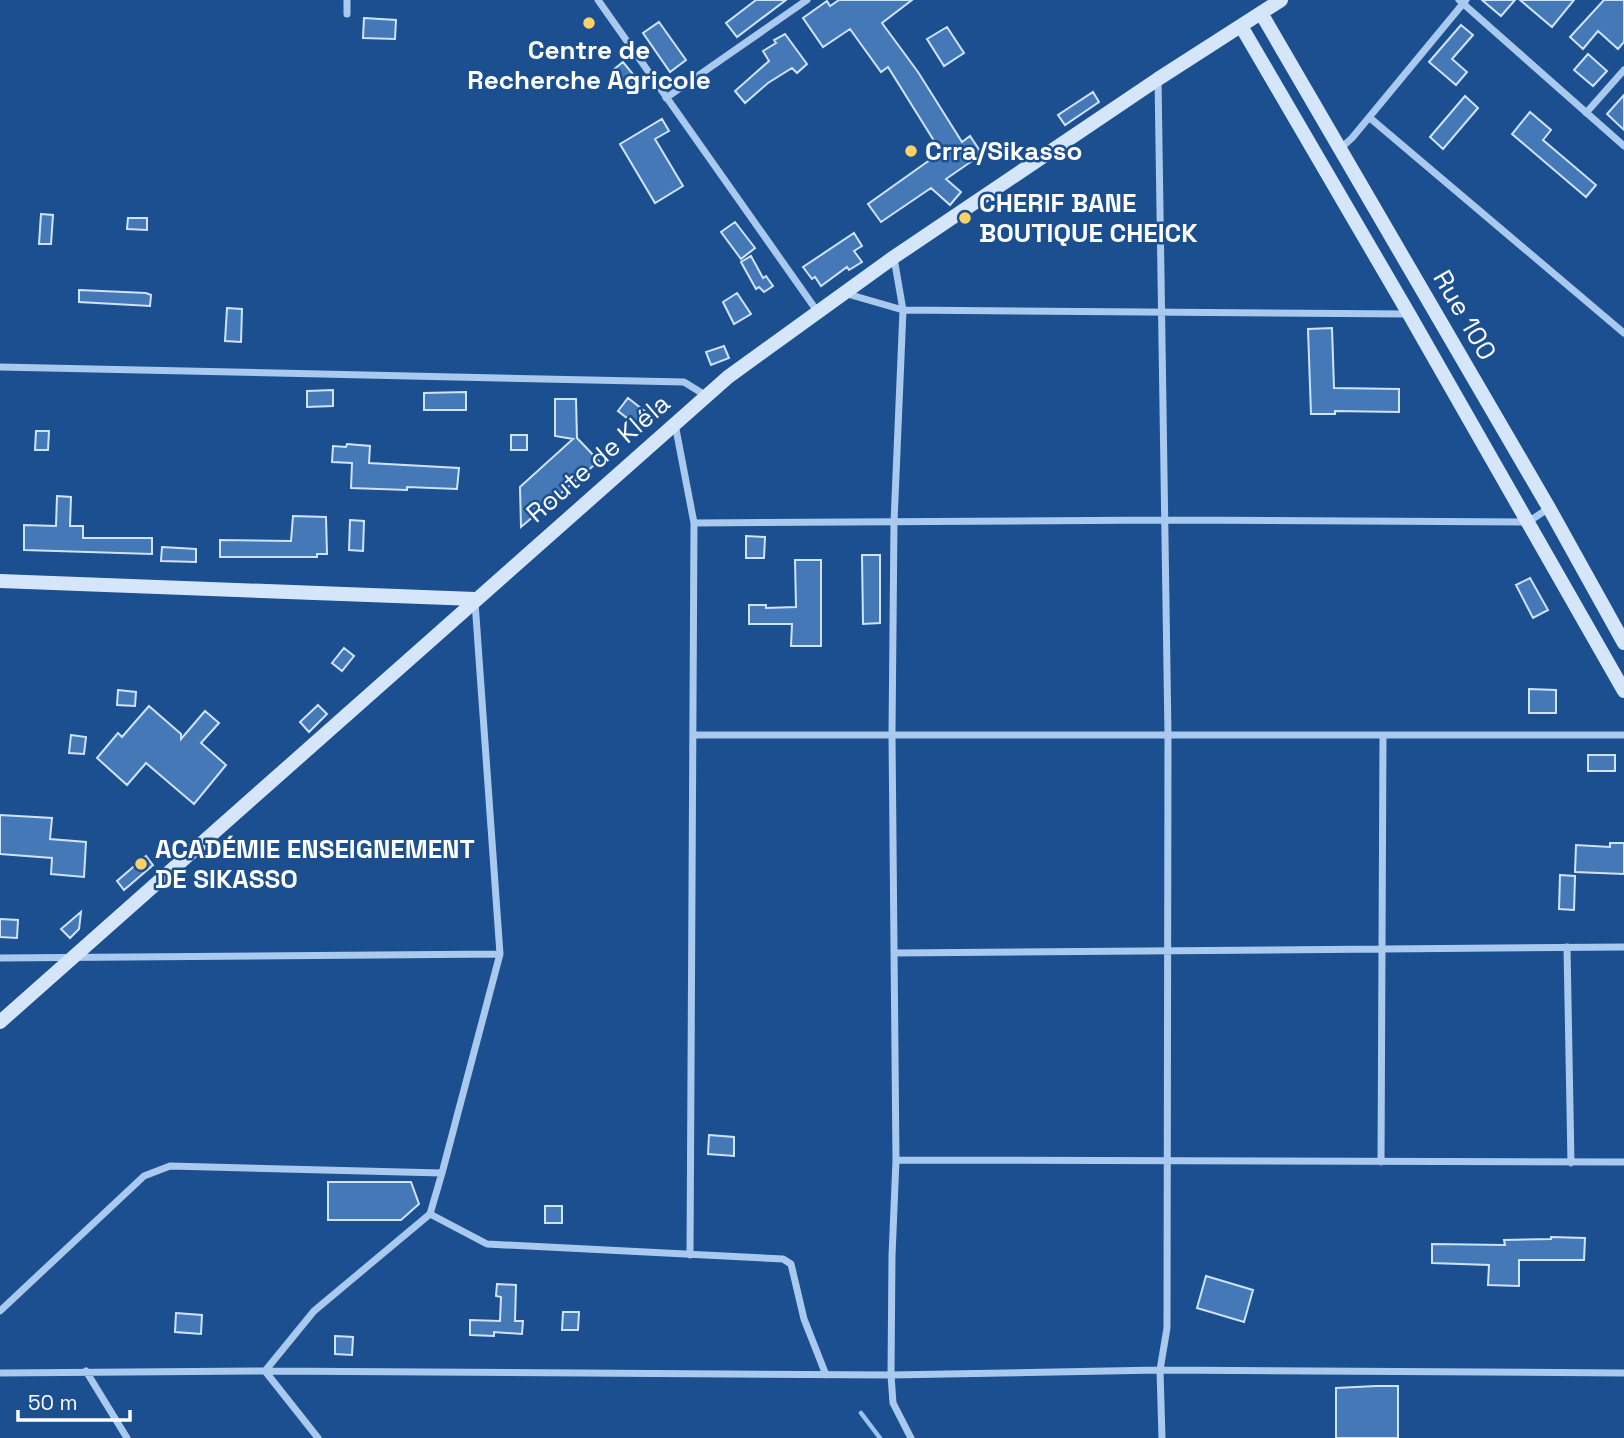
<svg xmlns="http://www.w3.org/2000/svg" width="1624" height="1438" viewBox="0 0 1624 1438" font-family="'Space Grotesk',sans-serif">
  <rect width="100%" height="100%" fill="#1b4f8f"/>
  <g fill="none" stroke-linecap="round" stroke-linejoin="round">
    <!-- stream -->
    <path stroke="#9cc4f0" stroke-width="4.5" d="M861,1413L880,1438"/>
  </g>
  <!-- building -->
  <path fill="#4478b7" stroke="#cfe3fa" stroke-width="2" d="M756,0H786L737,37L726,23Z
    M839,0H912L882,23L918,72L962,142L970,136L982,154L946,179L961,192L950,205L931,188L881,222L868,204L941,152L888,67L881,72L850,29L823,47L803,18L827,1L830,6Z
    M1482,0H1515L1501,16Z
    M1520,0H1574L1552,27Z
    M1604,0H1624V42L1618,49L1598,31L1583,49L1570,37Z
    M364,18L396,20L395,39L363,38Z
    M659,22L686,60L670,72L643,33Z
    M1461,25L1473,35L1452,59L1467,72L1456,85L1429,62Z
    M947,27L964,53L944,66L927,39Z
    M785,34L807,64L797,73L792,68L768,83L745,103L735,91L769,61L763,51L776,43L774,40Z
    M1588,54L1607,71L1593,86L1574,70Z
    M623,62L640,83L629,92L612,71Z
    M1093,92L1099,102L1065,125L1058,115Z
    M1624,95V130L1607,114Z
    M1465,96L1478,108L1443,149L1430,137Z
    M1530,112L1551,130L1543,140L1596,185L1586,197L1512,134Z
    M662,119L669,131L655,139L683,186L655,203L620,144Z
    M41,214L53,215L51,244H39Z
    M128,218H147V230L127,229Z
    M735,222L755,248L741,259L721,232Z
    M854,233L862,246L854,251L862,262L849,270L847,267L821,286L815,277L812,279L803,267Z
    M751,256L763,278L766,276L773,286L764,292L759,287L756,289L741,262Z
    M79,290L146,293L151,295L150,306L79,302Z
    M737,293L751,314L734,324L723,302Z
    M227,308L242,309L241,342L225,341Z
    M1332,328L1334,388L1399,389V412L1335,411V414H1311L1308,329Z
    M724,346L729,358L711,365L706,352Z
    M333,390V406L307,407V391Z
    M466,392V410H424V393Z
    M628,398L651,416L641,429L618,411Z
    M555,399H576L577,438L599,461L521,527L520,487L573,439L555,436Z
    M36,431H49L48,450H35Z
    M511,435H527V450H511Z
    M347,444L370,446L369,463L459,468L457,489L407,487V490L351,488L352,463L332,462L333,446L346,447Z
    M57,496L71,497L70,526H83V538H152V554L24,550V525L56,526Z
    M293,516L326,517L327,554H317V557H220V540L291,541Z
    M350,520L364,521L363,551L349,550Z
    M746,536L765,537L764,558H746Z
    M162,547L196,549V562L161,561Z
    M862,555H880V623L863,624Z
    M795,560H821V646H791L792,624H749V605H766V608L796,607Z
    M1530,578L1548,610L1533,618L1516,585Z
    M344,648L354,656L342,671L332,663Z
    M1529,689L1556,690V713H1529Z
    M118,690L136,692L135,706L117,705Z
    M318,705L327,714L309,732L300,722Z
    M149,706L181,734V739L205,711L219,723L201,743L226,765L194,804L146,763L127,785L97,758L118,733L122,737Z
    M71,735L86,737L84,754L69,753Z
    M1588,755H1615V771H1588Z
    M0,815L52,818L50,839L86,842L84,877L51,874L52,858L0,854Z
    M1610,843H1624V874L1575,872L1576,845L1610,847Z
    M146,856L153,865L124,890L117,881Z
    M1560,875L1575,876L1574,910L1559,909Z
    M81,912L79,929L70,938L61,929Z
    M0,919L18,920L17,938L0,937Z
    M709,1135L734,1137V1156L708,1154Z
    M328,1182H411L419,1204L401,1220H328Z
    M545,1206H562V1223H545Z
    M1551,1237L1585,1238L1584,1260H1519V1286L1488,1285L1489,1265L1432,1263V1244L1505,1245L1504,1240L1551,1239Z
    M1206,1276L1253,1290L1244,1322L1197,1308Z
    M497,1284L516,1285L515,1321H523L522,1334L494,1332V1336L470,1335V1320L500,1321L501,1297L496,1296Z
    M563,1312H579L578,1330H562Z
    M176,1313L202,1315L201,1334L175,1332Z
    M335,1336L353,1337L352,1355L335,1354Z
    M1376,1386H1398V1438H1336V1388Z"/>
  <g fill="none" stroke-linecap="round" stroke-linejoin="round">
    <!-- street -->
    <path stroke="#a9c9ee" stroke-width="7" d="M347,0V14
      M598,0L817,311
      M1459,0L1624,146
      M1158,79L1168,735L1167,1328L1160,1370L1162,1438
      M666,98L807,0
      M1586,113L1624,70
      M1370,118L1624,333
      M1340,149L1352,138L1466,0
      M894,258L903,310L894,522L892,734L896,1160L892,1256L891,1375L893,1403L911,1438
      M844,293L903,310L1408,314
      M0,367L684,382L705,395
      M675,424L694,523L690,1255
      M694,523L1166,520L1528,522L1549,508
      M694,735H1624
      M1567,947L1571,1163
      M894,953L1624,947
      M0,958L500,954
      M896,1160L1624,1162
      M1381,1162L1383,735
      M430,1214L487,1244L783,1259L791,1264L804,1319L826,1375
      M0,1311L144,1176L170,1166L442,1173
      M86,1371L127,1438
      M0,1373L265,1371L891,1375L1160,1370L1624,1373
      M318,1438L265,1371L314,1311L430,1214L442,1173L500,954L475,602"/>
    <!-- secondary -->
    <path stroke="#d6e6fa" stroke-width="14" d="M1261,13L1549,508L1624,643
      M1241,26L1409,314L1624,691
      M0,581L475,599
      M0,1022L728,377L894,257L1158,79L1281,0"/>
  </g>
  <!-- markers -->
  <g fill="#ffd166" stroke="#1b4f8f" stroke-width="2.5">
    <circle cx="589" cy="23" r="7"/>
    <circle cx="911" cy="151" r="7"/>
    <circle cx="965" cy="218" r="7"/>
    <circle cx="141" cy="864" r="7"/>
  </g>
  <g text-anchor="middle" stroke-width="5" stroke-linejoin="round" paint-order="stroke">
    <!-- poi labels -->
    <g font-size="26" font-weight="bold" fill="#fff" stroke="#1b4f8f" text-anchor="start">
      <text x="589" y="59" text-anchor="middle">Centre de<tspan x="589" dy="30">Recherche Agricole</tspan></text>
      <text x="925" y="160">Crra/Sikasso</text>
      <text x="979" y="212">CHERIF BANE<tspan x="979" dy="30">BOUTIQUE CHEICK</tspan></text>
      <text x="155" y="858">ACADÉMIE ENSEIGNEMENT<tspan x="155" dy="30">DE SIKASSO</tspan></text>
    </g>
    <!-- street labels -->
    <g font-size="26" fill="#fff" stroke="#1b4f8f">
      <text transform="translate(1465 315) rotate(60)" y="9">Rue 100</text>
      <text transform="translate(598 458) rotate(-41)" y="9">Route de Kléla</text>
    </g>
  </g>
  <!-- scale -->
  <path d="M18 1410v10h112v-10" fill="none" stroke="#ffffff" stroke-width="3.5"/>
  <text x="28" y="1410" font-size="21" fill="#ffffff" stroke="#1b4f8f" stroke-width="5" paint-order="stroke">50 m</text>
</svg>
